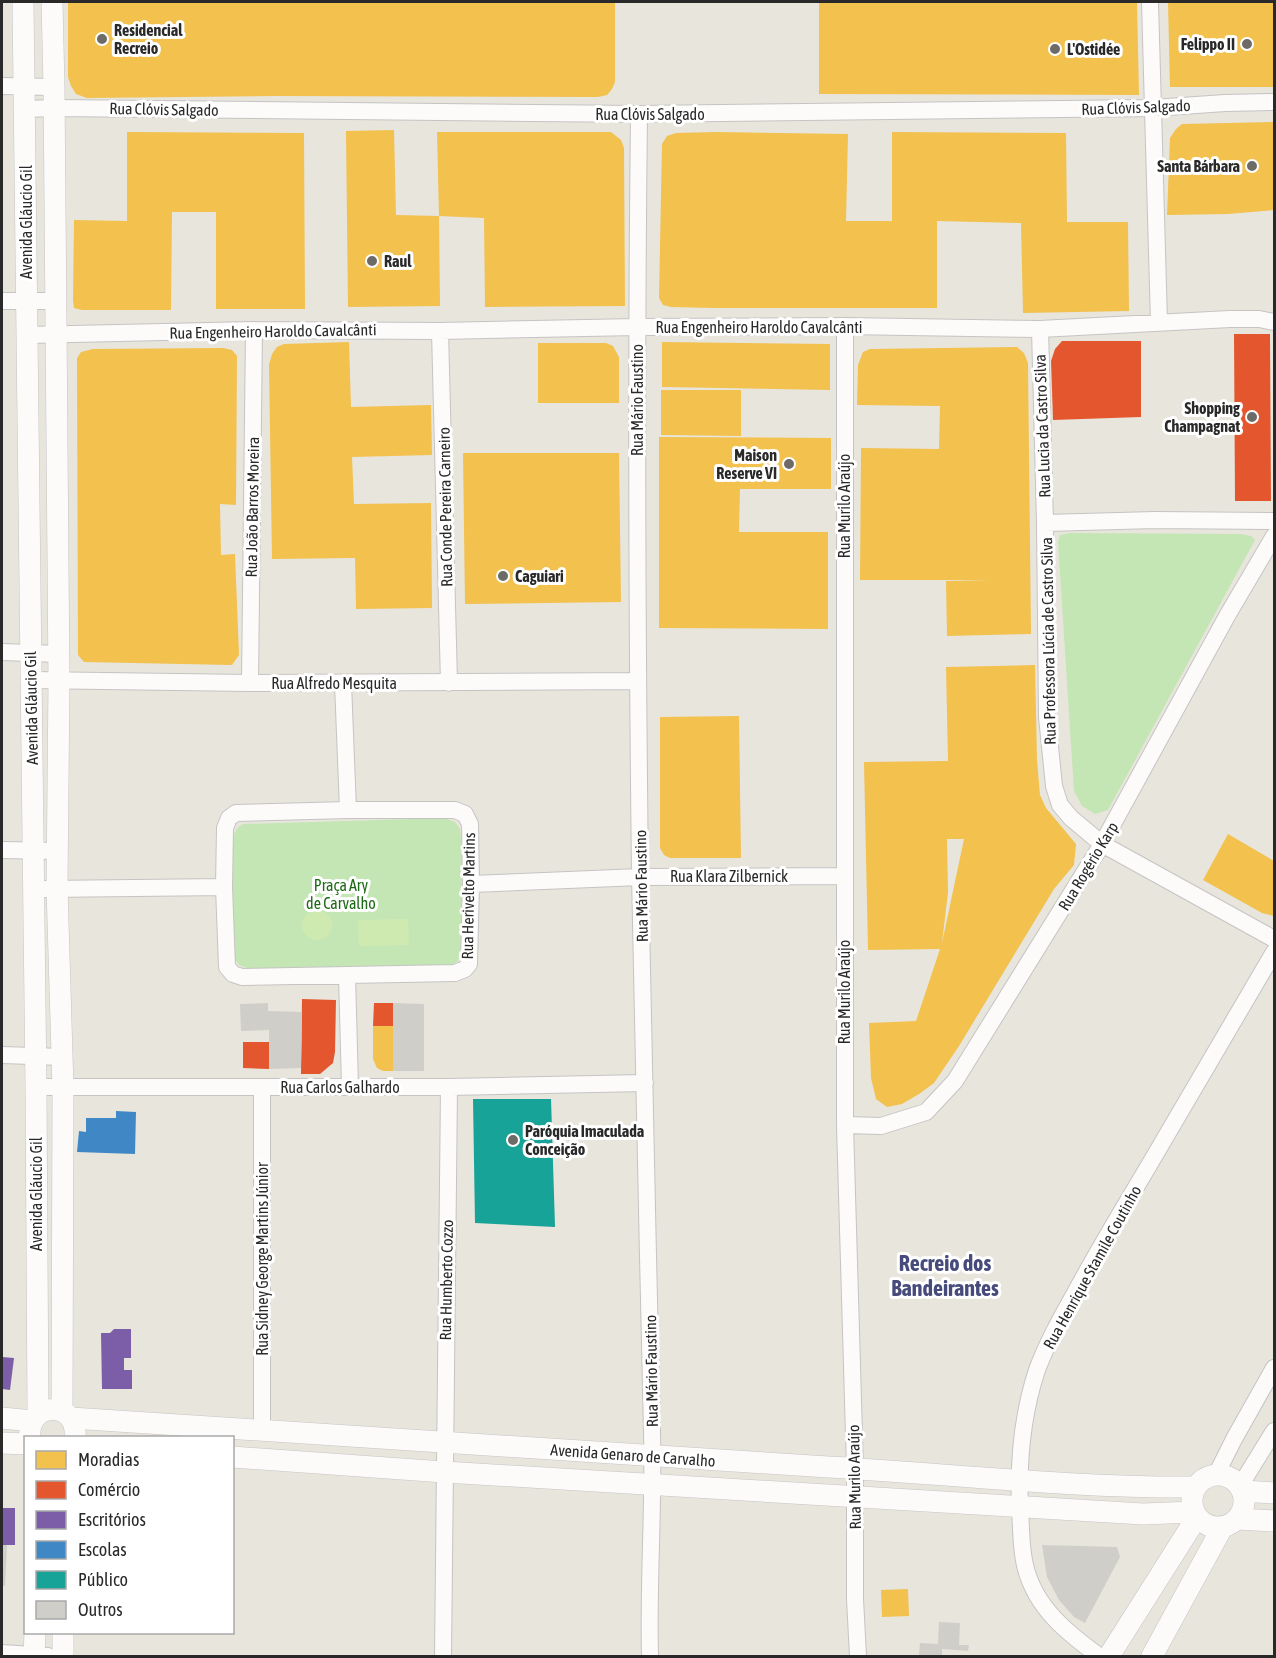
<svg xmlns="http://www.w3.org/2000/svg" width="1276" height="1658" viewBox="0 0 1276 1658" font-family="'Asap Condensed',sans-serif">
  <rect width="100%" height="100%" fill="#e8e5dd"/>
  <!-- green -->
  <path fill="#c4e6b4" d="M1070,533L1241,534L1251,536L1255,540L1108,810L1095,814L1082,806L1074,791L1058,542L1060,535Z
    M445,818L455,822L460,829L462,848V951L458,961L451,966L249,969L239,965L234,958L232,906L233,836L238,827L243,824Z"/>
  <!-- pitch -->
  <path fill="#cfeab1" d="M302 925a15 15 0 1 1 30 0a15 15 0 1 1-30 0Z
    M408,919L409,945L359,946L358,920Z"/>
  <!-- homes -->
  <path fill="#f2c14e" fill-rule="evenodd" d="M68,2H615V82L612,89L607,95L598,97L277,96L87,98L76,94L71,86L68,77Z
    M819,2H1137L1139,95L819,94Z
    M1168,2H1274V87H1170Z
    M1274,122V210L1228,214L1167,215L1170,138L1176,129L1182,124Z
    M394,130L396,215L439,216L440,306L348,307L346,131Z
    M127,132L304,133L305,309H216V212H172L171,310H82L74,308L73,301L74,220L127,221Z
    M437,132H611L621,140L624,148L625,306L485,307L484,218L439,216Z
    M716,132L848,134L846,221H892V132L1066,133L1067,222H1128L1129,311L1023,313L1021,223L937,221V308H713L671,307L663,305L659,298L662,144L667,136L676,133Z
    M349,342L351,407L431,405L432,455L352,457L354,504L431,503L432,608L356,609L355,558L272,559L269,365L272,354L277,347L284,344Z
    M662,342L830,344V390L662,387Z
    M538,343H606L613,346L619,357V403H538Z
    M1017,347L1024,353L1028,363L1031,634L947,636L946,581L991,580H860L861,448L939,449L940,406L857,405L858,365L863,352L870,349Z
    M223,348L232,350L237,356L236,505L220,504L221,555L235,554L239,655L232,665L84,662L78,655L77,358L81,352L93,349Z
    M661,390H741V436L661,435Z
    M659,437L831,438V489H740L739,532H828V629L659,628Z
    M463,453H619L621,602L465,604Z
    M1035,665L1037,760L1040,795L1046,808L1076,844L1074,865L1054,889L959,1046L934,1083L919,1094L902,1104L887,1107L876,1099L871,1078L869,1023L916,1021L940,949L868,950L864,762L948,761L946,667ZM947,839H964L942,943L948,892Z
    M739,716L741,858H670L664,855L660,848V717Z
    M1228,834L1274,861V916L1262,913L1203,880Z
    M373,1026H393V1071H383L377,1068L373,1059Z
    M908,1589L909,1616L882,1617L881,1590Z"/>
  <!-- shops -->
  <path fill="#e4572e" d="M1234,334H1270L1271,501H1235Z
    M1062,341H1141V417L1053,420L1051,361L1055,349Z
    M302,999L336,1000L335,1052L333,1063L320,1074H301Z
    M374,1003H393V1026H373Z
    M243,1042H269V1069L243,1068Z"/>
  <!-- offices -->
  <path fill="#7b5ea7" d="M114,1329H131V1358H124V1370H132V1389H102L101,1333H110Z
    M2,1357L14,1358L10,1390L2,1389Z
    M2,1508H15V1545H2Z"/>
  <!-- schools -->
  <path fill="#3f88c5" d="M116,1111L136,1112L135,1154L77,1152L79,1131L86,1132V1118H116Z"/>
  <!-- public -->
  <path fill="#17a398" d="M473,1099H551L555,1227L475,1223Z"/>
  <!-- building -->
  <path fill="#d0cec9" d="M268,1003V1011L302,1012L301,1068L269,1069V1030L241,1031L240,1004Z
    M393,1003L424,1004V1071H393Z
    M2,1545H7L5,1586L2,1585Z
    M1042,1545L1117,1547L1120,1557L1085,1623L1074,1617L1059,1600L1047,1577Z
    M939,1622L960,1623L959,1645H969L968,1651L942,1649V1656H919L920,1643L938,1644Z"/>
  <g fill="none" stroke-linecap="round" stroke-linejoin="round">
    <!-- minor casing -->
    <g stroke="#c5c4c3" stroke-width="18">
      <path id="minor" d="M1150,2L1159,323
        M2,86L54,87
        M25,109L54,108L639,114L1153,108L1225,103L1274,102
        M639,114C636,368 637,621 640,874C643,1060 648,1246 652,1432C654,1507 648,1582 650,1656
        M2,301H55
        M845,326V1125L855,1469V1599L858,1656
        M1040,329L1045,523
        M440,331L449,683
        M27,335L254,330L440,331L637,327L845,326L1040,329L1230,319H1259L1274,322
        M1274,521L1155,520L1045,523L1047,717L1054,786L1060,805L1071,818L1102,844L1274,939
        M2,652L59,654
        M31,680L250,683L638,681
        M250,683L254,330
        M343,683L348,810
        M348,810H455L465,814L470,824L471,884L469,964L465,969L455,973L242,977L233,974L227,967L224,887L225,828L229,818L236,813Z
        M2,850L58,851
        M471,884L640,877L844,876
        M45,889L224,887
        M347,975L350,1086
        M2,1055L62,1057
        M36,1087H449L645,1083
        M845,1125L881,1126L926,1112L955,1081L1102,844L1227,616L1274,536
        M262,1430V1087
        M1216,1475L1234,1439L1274,1368
        M1240,1486L1274,1431
        M2,1653L48,1656
        M443,1656L449,1087
        M1099,1656C1063,1630 1029,1602 1023,1554C1021,1540 1021,1524 1020,1509C1018,1462 1022,1415 1037,1370C1047,1343 1061,1318 1075,1293C1098,1250 1123,1209 1148,1167C1190,1095 1232,1024 1274,952"/>
    </g>
    <!-- tertiary casing -->
    <g stroke="#c5c4c3" stroke-width="22">
      <path id="tertiary" d="M23,2L36,1087L38,1414
        M52,2L54,87L59,681L57,888L63,1088L62,1411
        M2,1418L32,1421
        M71,1418C324,1435 576,1452 828,1467C951,1474 1073,1488 1196,1487
        M30,1438C26,1401 79,1399 75,1438
        M2,1443L26,1444
        M232,1457L444,1472L1143,1514L1194,1512
        M1192 1501a26 26 0 1 1 52 0a26 26 0 1 1-52 0Z
        M1243,1491L1274,1493
        M1238,1519L1274,1521
        M34,1656L35,1632
        M63,1656V1632
        M1109,1656L1197,1517
        M1152,1656L1222,1528"/>
    </g>
    <!-- minor -->
    <use href="#minor" stroke="#fcfbfa" stroke-width="16"/>
    <!-- tertiary -->
    <use href="#tertiary" stroke="#fcfbfa" stroke-width="21"/>
  </g>
  <!-- markers -->
  <g fill="#6c6b68" stroke="#fff" stroke-width="2">
    <circle cx="102" cy="39" r="6"/>
    <circle cx="1247" cy="44" r="6"/>
    <circle cx="1055" cy="49" r="6"/>
    <circle cx="1252" cy="166" r="6"/>
    <circle cx="372" cy="261" r="6"/>
    <circle cx="1252" cy="417" r="6"/>
    <circle cx="789" cy="464" r="6"/>
    <circle cx="503" cy="576" r="6"/>
    <circle cx="513" cy="1140" r="6"/>
  </g>
  <g text-anchor="middle" stroke-width="6" stroke-linejoin="round" paint-order="stroke">
    <!-- poi labels -->
    <g font-size="16" font-weight="bold" fill="#292929" stroke="#fff" text-anchor="start">
      <text x="114" y="36">Residencial<tspan x="114" dy="18">Recreio</tspan></text>
      <text x="1235" y="50" text-anchor="end">Felippo II</text>
      <text x="1067" y="55">L'Ostidée</text>
      <text x="1240" y="172" text-anchor="end">Santa Bárbara</text>
      <text x="384" y="267">Raul</text>
      <text x="1240" y="414" text-anchor="end">Shopping<tspan x="1240" dy="18">Champagnat</tspan></text>
      <text x="777" y="461" text-anchor="end">Maison<tspan x="777" dy="18">Reserve VI</tspan></text>
      <text x="515" y="582">Caguiari</text>
      <text x="525" y="1137">Paróquia Imaculada<tspan x="525" dy="18">Conceição</tspan></text>
    </g>
    <!-- street labels -->
    <g font-size="16" fill="#292929" stroke="#fff">
      <text transform="translate(1136 107) rotate(-2)" y="6">Rua Clóvis Salgado</text>
      <text transform="translate(164 109) rotate(1)" y="6">Rua Clóvis Salgado</text>
      <text x="650" y="120">Rua Clóvis Salgado</text>
      <text transform="translate(26 222) rotate(-90)" y="6">Avenida Gláucio Gil</text>
      <text x="759" y="333">Rua Engenheiro Haroldo Cavalcânti</text>
      <text transform="translate(273 331) rotate(-1)" y="6">Rua Engenheiro Haroldo Cavalcânti</text>
      <text transform="translate(637 400) rotate(-90)" y="6">Rua Mário Faustino</text>
      <text transform="translate(1042 426) rotate(-92)" y="6">Rua Lucia da Castro Silva</text>
      <text transform="translate(844 506) rotate(-90)" y="6">Rua Murilo Araújo</text>
      <text transform="translate(252 507) rotate(-89)" y="6">Rua João Barros Moreira</text>
      <text transform="translate(445 507) rotate(-91)" y="6">Rua Conde Pereira Carneiro</text>
      <text transform="translate(1048 641) rotate(-91)" y="6">Rua Professora Lúcia de Castro Silva</text>
      <text x="334" y="689">Rua Alfredo Mesquita</text>
      <text transform="translate(31 708) rotate(-91)" y="6">Avenida Gláucio Gil</text>
      <text transform="translate(1088 866) rotate(-59)" y="6">Rua Rogério Karp</text>
      <text x="729" y="882">Rua Klara Zilbernick</text>
      <text transform="translate(641 886) rotate(-91)" y="6">Rua Mário Faustino</text>
      <text transform="translate(468 896) rotate(-89)" y="6">Rua Herivelto Martins</text>
      <text transform="translate(844 992) rotate(-90)" y="6">Rua Murilo Araújo</text>
      <text x="340" y="1093">Rua Carlos Galhardo</text>
      <text transform="translate(36 1194) rotate(-90)" y="6">Avenida Gláucio Gil</text>
      <text transform="translate(262 1259) rotate(-90)" y="6">Rua Sidney George Martins Júnior</text>
      <text transform="translate(1092 1267) rotate(-61)" y="6">Rua Henrique Stamile Coutinho</text>
      <text transform="translate(446 1280) rotate(-89)" y="6">Rua Humberto Cozzo</text>
      <text transform="translate(651 1371) rotate(-91)" y="6">Rua Mário Faustino</text>
      <text transform="translate(633 1455) rotate(4)" y="6">Avenida Genaro de Carvalho</text>
      <text transform="translate(854 1477) rotate(-91)" y="6">Rua Murilo Araújo</text>
    </g>
    <!-- park labels -->
    <g font-size="16" fill="#1e6915" stroke="#fff">
      <text x="341" y="891">Praça Ary<tspan x="341" dy="18">de Carvalho</tspan></text>
    </g>
    <!-- district labels -->
    <g font-size="22" font-weight="bold" fill="#474b7c" stroke="#fff">
      <text x="945" y="1271">Recreio dos<tspan x="945" dy="25">Bandeirantes</tspan></text>
    </g>
  </g>
  <!-- border -->
  <rect width="1276" height="1658" fill="none" stroke="#292929" stroke-width="6"/>
  <!-- legend -->
  <rect x="24" y="1436" width="210" height="198" fill="#ffffff" stroke="#a9a9a9" stroke-width="1.5"/>
  <rect x="36" y="1451" width="30" height="18" fill="#f2c14e" stroke="#a9a9a9" stroke-width="1.5"/>
  <text x="78" y="1466" font-size="18" fill="#292929">Moradias</text>
  <rect x="36" y="1481" width="30" height="18" fill="#e4572e" stroke="#a9a9a9" stroke-width="1.5"/>
  <text x="78" y="1496" font-size="18" fill="#292929">Comércio</text>
  <rect x="36" y="1511" width="30" height="18" fill="#7b5ea7" stroke="#a9a9a9" stroke-width="1.5"/>
  <text x="78" y="1526" font-size="18" fill="#292929">Escritórios</text>
  <rect x="36" y="1541" width="30" height="18" fill="#3f88c5" stroke="#a9a9a9" stroke-width="1.5"/>
  <text x="78" y="1556" font-size="18" fill="#292929">Escolas</text>
  <rect x="36" y="1571" width="30" height="18" fill="#17a398" stroke="#a9a9a9" stroke-width="1.5"/>
  <text x="78" y="1586" font-size="18" fill="#292929">Público</text>
  <rect x="36" y="1601" width="30" height="18" fill="#d0cec9" stroke="#a9a9a9" stroke-width="1.5"/>
  <text x="78" y="1616" font-size="18" fill="#292929">Outros</text>
</svg>
